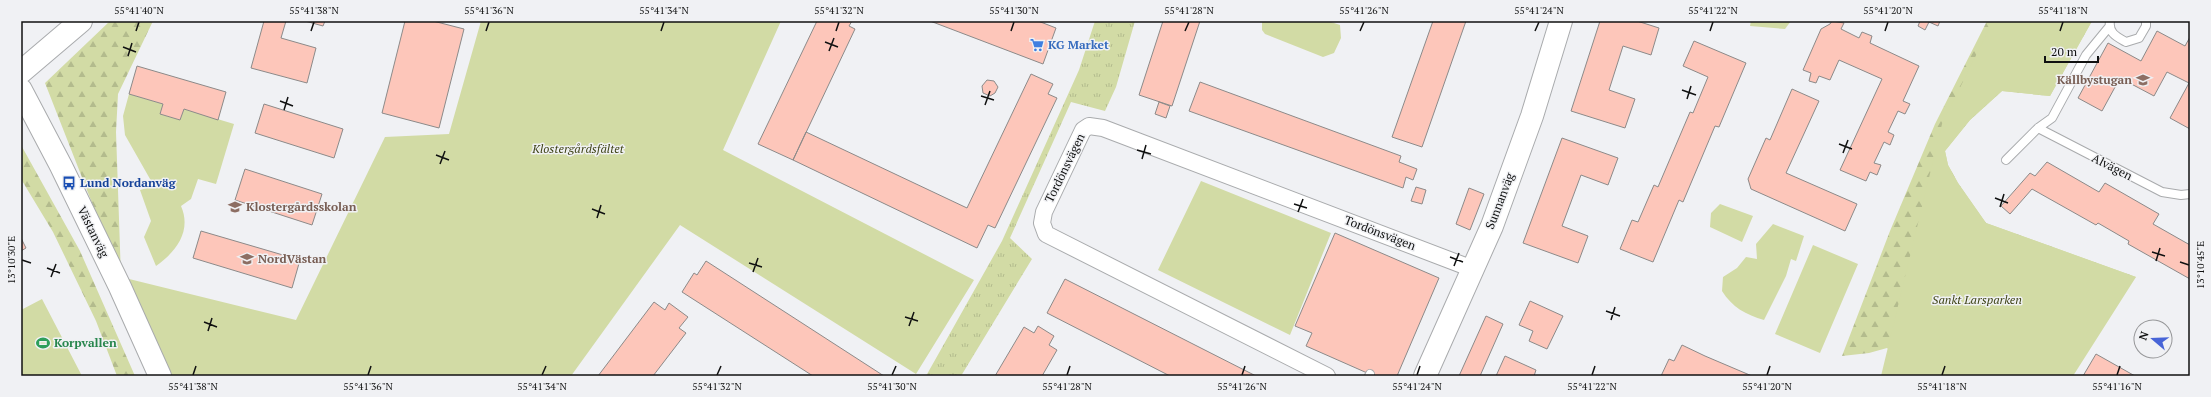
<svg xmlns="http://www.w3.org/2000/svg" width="2211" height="397" viewBox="0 0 2211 397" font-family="'PT Serif',serif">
  <defs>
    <pattern id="grass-tufts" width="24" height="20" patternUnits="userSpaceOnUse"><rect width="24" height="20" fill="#d2dba5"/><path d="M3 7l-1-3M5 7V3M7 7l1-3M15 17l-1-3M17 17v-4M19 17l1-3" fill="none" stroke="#b3bb8d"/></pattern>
    <pattern id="forest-firs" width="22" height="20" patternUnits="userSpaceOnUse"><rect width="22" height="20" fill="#d2dba5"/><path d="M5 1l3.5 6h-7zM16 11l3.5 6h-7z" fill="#b3bb8d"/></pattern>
  </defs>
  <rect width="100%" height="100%" fill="#f0f1f4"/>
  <!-- grass -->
  <path fill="url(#grass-tufts)" d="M1095,21H1135L1116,87L1105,111L1071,102L1010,238L1032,259L961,376H926L1002,241L1079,70Z"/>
  <!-- forest -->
  <path fill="url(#forest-firs)" d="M110,21H153L118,94L116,132L121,277L45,83Z
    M1987,21H2092L2050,96L2002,91L1970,120L1945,151L1948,165L1958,183L1986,223L2136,277L1921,376L1887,348L1869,353L1842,356L1890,231L1935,124Z
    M21,145L80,251L135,376H117L96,321L53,232L21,179Z"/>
  <!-- park -->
  <path fill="#d2dba5" d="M481,21H781L723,150L974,280L916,374L680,225L571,376H163L121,277L296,320L385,137L449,134Z
    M1262,21H1328L1340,25L1341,38L1334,53L1323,57L1265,34L1262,30Z
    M1751,21H1791L1785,29L1750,26Z
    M1993,21H2092L2050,96L2002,91L1970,120L1945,151L1948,165L1958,183L1986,223L2136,277L2073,376H1881L1942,124Z
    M129,94L163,104L160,114L180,120L184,109L234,124L216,184L198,179L191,199L181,206C192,231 176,252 156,266L144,237L151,221L140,190L154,186L125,135L123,116Z
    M1201,181L1331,233L1290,335L1158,270Z
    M1720,204L1753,216L1742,242L1710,227L1711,213Z
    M1773,224L1804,236L1796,261L1791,259L1786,276L1764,320C1746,315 1732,307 1722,291L1723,277L1737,268L1746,257L1757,259L1756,244Z
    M1813,245L1858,264L1820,353L1775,334Z
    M42,299L82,376H21V310Z"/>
  <!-- building -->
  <path fill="#fdc6ba" stroke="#8c8a89" d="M264,21H286L281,38L316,48L307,83L251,68Z
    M305,21H325L323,26Z
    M405,21H433L464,29L439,128L382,113Z
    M817,21H852L849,26L855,29L793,160L758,144Z
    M930,21H1038L1056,28L1043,64Z
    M1163,21H1200L1172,106L1139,95Z
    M1433,21H1466L1422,147L1392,137Z
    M1600,21H1637L1659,28L1651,55L1623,46L1609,90L1635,99L1625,128L1571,111Z
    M1832,21L1844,23L1841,29L1859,38L1862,32L1872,36L1870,43L1919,66L1903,101L1910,104L1905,114L1898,111L1888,132L1894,135L1890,145L1884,142L1874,163L1881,165L1877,175L1870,172L1866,181L1840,170L1882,79L1839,60L1830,80L1819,76L1816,83L1809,81L1811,73L1803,70L1821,29L1830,24Z
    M1920,21H1940L1938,26L1929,22L1925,30L1918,26Z
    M2157,31L2185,46L2190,37V129L2170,118L2189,83L2167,72L2154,96L2120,78L2102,111L2078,98L2108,43L2141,61Z
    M1694,41L1746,63L1719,127L1715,126L1683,202L1679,200L1653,262L1620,249L1632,220L1638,222L1654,185L1658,187L1690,112L1693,113L1708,77L1683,66Z
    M137,66L226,92L218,120L184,109L180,120L160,114L163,104L129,94Z
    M1031,74L1053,84L1048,94L1057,98L995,228L988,225L977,248L793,160L806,132L967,208Z
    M987,80L994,81L998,87L995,93L990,96L983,93L982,86Z
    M1200,82L1401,156L1399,162L1417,169L1413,180L1406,177L1403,188L1189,111Z
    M1792,89L1819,101L1786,173L1857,204L1845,231L1751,189L1748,179L1766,138L1770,140Z
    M1159,102L1170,106L1166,118L1155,114Z
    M264,104L343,129L334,158L255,133Z
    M1562,138L1618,158L1608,185L1581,175L1562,226L1588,236L1578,263L1523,243Z
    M2047,162L2099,192L2105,183L2159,214L2153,224L2190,245V279L2128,244L2129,241L2098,223L2096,225L2032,189L2010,214L2001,206L2030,173L2035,176Z
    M245,169L322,194L312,225L235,200Z
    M1416,187L1426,190L1422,204L1411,201Z
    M1469,188L1484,194L1470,230L1456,224Z
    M201,231L300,260L292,288L193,258Z
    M1335,233L1439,278L1397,376H1374L1306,346L1312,333L1295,326Z
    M21,238L26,248L21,251Z
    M706,261L884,376H813L682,292L694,273L697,275Z
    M1065,279L1256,376H1170L1047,313Z
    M1530,301L1563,316L1547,349L1529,341L1533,331L1519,325Z
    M654,302L665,310L669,303L688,317L679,328L686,333L653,376H598Z
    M1486,316L1503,324L1480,376H1459Z
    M1038,326L1054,336L1049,345L1057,350L1042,376H995L1024,327L1034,333Z
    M1682,345L1705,356L1752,376H1661L1669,359L1674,361Z
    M2096,354L2135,376H2083Z
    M1505,356L1536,370L1534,376H1496Z"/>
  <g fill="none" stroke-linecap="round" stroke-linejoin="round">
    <!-- lane casing -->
    <g stroke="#a9abad" stroke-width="10">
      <path id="lane" d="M2110,21C2108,33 2117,37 2126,42L2139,38L2146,26V21
        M2038,128L2162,192L2181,195L2190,194
        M2006,160L2038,128L2052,118L2086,55L2109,27
        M1369,376L1370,374"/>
    </g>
    <!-- street casing -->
    <g stroke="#a9abad" stroke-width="18">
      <path id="street" d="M1327,376L1046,234L1042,223L1044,212L1083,130L1089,126L1103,128L1473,269"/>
    </g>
    <!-- secondary casing -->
    <g stroke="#a9abad" stroke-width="24">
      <path id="secondary" d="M21,72L81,21
        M21,90L61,166L120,287L160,376
        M1425,376L1492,226L1532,116L1561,21"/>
    </g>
    <!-- lane -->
    <use href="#lane" stroke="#fff" stroke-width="8"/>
    <!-- street -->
    <use href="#street" stroke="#fff" stroke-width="16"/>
    <!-- secondary -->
    <use href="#secondary" stroke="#fff" stroke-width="22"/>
  </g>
  <!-- ticks -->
  <path fill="none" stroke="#101111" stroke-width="1.5" d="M136,31L139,22M311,31L314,22M486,31L489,22M661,31L664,22M836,31L839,22M1011,31L1014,22M1185,31L1189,22M1360,31L1364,22M1535,31L1539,22M1710,31L1713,22M1885,31L1888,22M2060,31L2063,22M825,42L838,47M123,47L136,52M829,51L834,38M128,56L132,43M1682,90L1696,95M981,96L994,100M1687,99L1691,86M280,101L293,106M985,105L990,91M284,110L288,97M1839,144L1852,149M1137,150L1151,154M1843,153L1848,140M436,155L449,160M1142,159L1146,145M440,164L445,151M1995,198L2008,203M1294,204L1307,208M2000,207L2004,194M592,209L605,214M1298,212L1303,199M597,218L601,205M2152,252L2165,256M1450,257L1463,262M22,260L31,263M2156,261L2160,248M2180,262L2189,265M749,263L762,267M1454,266L1459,253M47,268L60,273M753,272L758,258M51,277L56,264M1606,311L1620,316M905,317L918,321M1611,320L1615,307M204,322L217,327M909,326L914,312M208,331L212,318M193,375L196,366M368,375L371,366M542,375L546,366M717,375L721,366M892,375L896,366M1067,375L1070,366M1242,375L1245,366M1417,375L1420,366M1592,375L1595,366M1767,375L1770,366M1942,375L1945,366M2117,375L2120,366"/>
  <!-- icons -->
  <defs>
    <g id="supermarket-bare" transform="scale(1.08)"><path d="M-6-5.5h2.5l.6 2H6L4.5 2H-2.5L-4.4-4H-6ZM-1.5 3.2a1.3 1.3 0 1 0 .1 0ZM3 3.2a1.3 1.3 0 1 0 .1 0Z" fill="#3f7fe0" stroke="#f0f1f4" stroke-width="2.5" paint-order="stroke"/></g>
    <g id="school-bare" transform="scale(1.08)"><path d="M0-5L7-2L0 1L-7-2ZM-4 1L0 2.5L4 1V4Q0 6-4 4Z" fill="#8d6e63" stroke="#f0f1f4" stroke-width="2.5" paint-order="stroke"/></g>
    <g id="bus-bare" transform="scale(1.08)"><path d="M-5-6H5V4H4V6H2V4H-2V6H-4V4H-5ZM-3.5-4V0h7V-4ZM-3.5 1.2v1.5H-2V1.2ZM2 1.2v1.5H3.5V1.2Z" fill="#1a4fb4" stroke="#f0f1f4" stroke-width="2.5" paint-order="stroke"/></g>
    <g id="stadium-bare" transform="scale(1.08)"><path d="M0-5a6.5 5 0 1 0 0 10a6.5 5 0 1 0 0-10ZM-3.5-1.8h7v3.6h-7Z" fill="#2e9e5b" stroke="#f0f1f4" stroke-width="2.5" paint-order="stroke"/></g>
  </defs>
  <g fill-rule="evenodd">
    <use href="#supermarket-bare" x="1037" y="45"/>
    <use href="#school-bare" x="2143" y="80"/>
    <use href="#bus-bare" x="69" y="183"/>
    <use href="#school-bare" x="235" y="207"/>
    <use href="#school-bare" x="247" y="259"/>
    <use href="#stadium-bare" x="43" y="343"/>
  </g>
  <g text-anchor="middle" stroke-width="3" stroke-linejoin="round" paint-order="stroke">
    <!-- shop labels -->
    <g font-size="12" font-weight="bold" fill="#366cbe" stroke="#f0f1f4" text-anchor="start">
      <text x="1048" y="49">KG Market</text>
    </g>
    <!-- education labels -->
    <g font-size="12" font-weight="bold" fill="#785e54" stroke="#f0f1f4" text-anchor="start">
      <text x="2132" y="84" text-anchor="end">Källbystugan</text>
      <text x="246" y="211">Klostergårdsskolan</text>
      <text x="258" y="263">NordVästan</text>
    </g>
    <!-- park labels -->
    <g font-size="12" font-style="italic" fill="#3e4315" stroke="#f0f1f4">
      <text x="578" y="153">Klostergårdsfältet</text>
      <text x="1977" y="304">Sankt Larsparken</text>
    </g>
    <!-- street labels -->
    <g font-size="12" fill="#101111" stroke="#f0f1f4">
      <text transform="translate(2112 167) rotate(27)" y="4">Alvägen</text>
      <text transform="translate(1065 168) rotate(-64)" y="4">Tordönsvägen</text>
      <text transform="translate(1500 201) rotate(-69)" y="4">Sunnanväg</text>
      <text transform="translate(93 232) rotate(64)" y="4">Västanväg</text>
      <text transform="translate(1380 233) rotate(21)" y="4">Tordönsvägen</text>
    </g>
    <!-- transit labels -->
    <g font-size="12" font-weight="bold" fill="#164399" stroke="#f0f1f4" text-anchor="start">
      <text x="80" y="187">Lund Nordanväg</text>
    </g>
    <!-- leisure labels -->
    <g font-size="12" font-weight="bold" fill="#27864d" stroke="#f0f1f4" text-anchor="start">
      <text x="54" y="347">Korpvallen</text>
    </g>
  </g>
  <!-- border -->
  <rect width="2211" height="397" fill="none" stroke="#f0f1f4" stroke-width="44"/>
  <!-- north arrow -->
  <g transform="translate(2153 339) rotate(289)"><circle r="19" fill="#f0f1f4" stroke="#969799"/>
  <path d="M0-3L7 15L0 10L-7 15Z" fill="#4764d7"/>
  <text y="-6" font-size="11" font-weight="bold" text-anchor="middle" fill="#101111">N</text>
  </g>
  <!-- scale -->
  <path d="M2045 56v6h53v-6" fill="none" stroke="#101111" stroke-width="2"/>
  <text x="2051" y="56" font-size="12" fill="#101111" stroke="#f0f1f4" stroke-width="3" paint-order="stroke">20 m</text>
  <rect x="22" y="22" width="2167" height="353" fill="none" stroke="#101111" stroke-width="1.5"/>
  <g font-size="10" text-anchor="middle" fill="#101111">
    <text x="139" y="14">55°41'40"N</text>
    <text x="314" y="14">55°41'38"N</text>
    <text x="489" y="14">55°41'36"N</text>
    <text x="664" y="14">55°41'34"N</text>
    <text x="839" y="14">55°41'32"N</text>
    <text x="1014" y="14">55°41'30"N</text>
    <text x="1189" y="14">55°41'28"N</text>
    <text x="1364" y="14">55°41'26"N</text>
    <text x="1539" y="14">55°41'24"N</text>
    <text x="1713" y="14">55°41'22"N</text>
    <text x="1888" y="14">55°41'20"N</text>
    <text x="2063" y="14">55°41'18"N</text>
    <text transform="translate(11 260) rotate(-90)" y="4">13°10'30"E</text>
    <text transform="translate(2200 265) rotate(-90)" y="4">13°10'45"E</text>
    <text x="193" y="390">55°41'38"N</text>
    <text x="368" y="390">55°41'36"N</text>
    <text x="542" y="390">55°41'34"N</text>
    <text x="717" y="390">55°41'32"N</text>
    <text x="892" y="390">55°41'30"N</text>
    <text x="1067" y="390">55°41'28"N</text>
    <text x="1242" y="390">55°41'26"N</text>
    <text x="1417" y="390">55°41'24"N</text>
    <text x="1592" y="390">55°41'22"N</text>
    <text x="1767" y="390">55°41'20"N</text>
    <text x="1942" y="390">55°41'18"N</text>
    <text x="2117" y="390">55°41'16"N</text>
  </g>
</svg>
